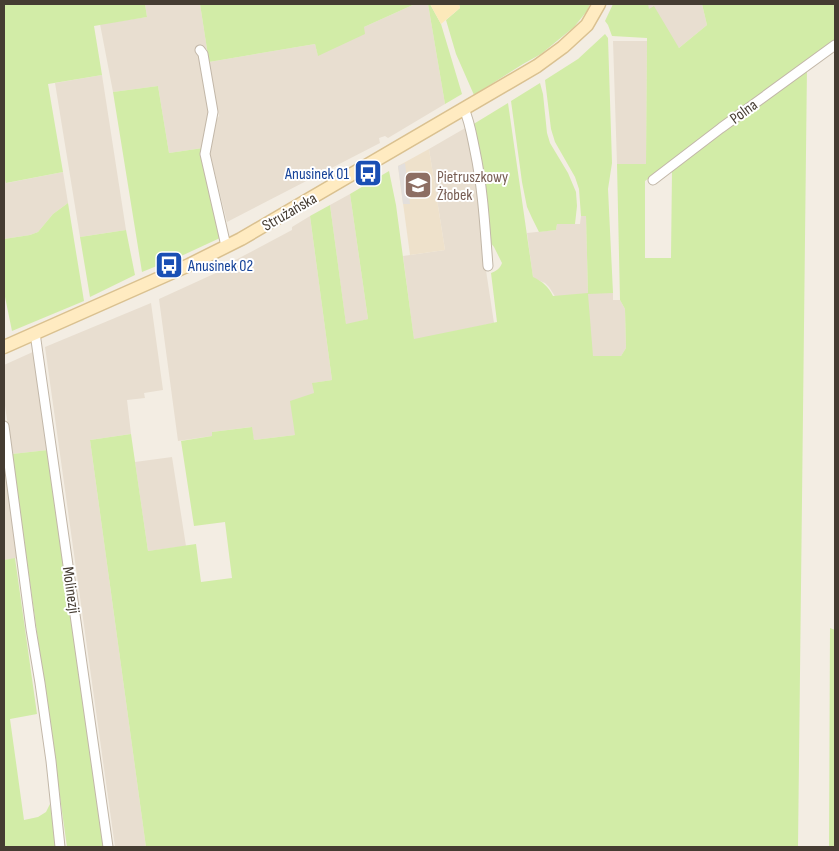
<svg xmlns="http://www.w3.org/2000/svg" width="839" height="851" viewBox="0 0 839 851" font-family="'Sofia Sans Condensed',sans-serif">
  <rect width="100%" height="100%" fill="#f3ede3"/>
  <!-- residential -->
  <path fill="#e8ded0" d="M145,4H200L207,49L200,50L209,111L203,148L169,153L158,86L113,92L100,24L147,17Z
    M415,4H428L445,104L388,138L385,136L379,138L380,143L227,222L210,154L216,120L219,116L218,109L216,107L209,62L315,44L318,55L364,27Z
    M648,4H702L707,25L679,48L648,10Z
    M613,41H647L646,164H617Z
    M102,75L126,230L80,237L55,83Z
    M467,127L476,170L485,264L494,323L414,340L403,256L445,250L429,149Z
    M63,172L68,203L53,214L38,232L30,235L4,239V176H5L7,183Z
    M350,194L368,319L346,325L330,205Z
    M586,215L588,293H613V300H620L625,309L626,348L621,356H593L549,287L545,283L533,278L527,233L556,230L557,224H580L581,216Z
    M310,216L332,380L313,383L314,393L295,435L254,440L251,427L212,432V436L178,441L159,299L229,267L228,264L292,230V227Z
    M151,303L163,390L144,393L145,398L127,400L131,434L90,440L146,847H115L45,347Z
    M35,351L48,450L12,454L4,399V365Z
    M4,445L19,558L4,560Z
    M172,457L186,546L148,551L135,462Z"/>
  <!-- education -->
  <path fill="#eee1cb" d="M429,149L445,250L410,255L398,166Z"/>
  <!-- green -->
  <path fill="#d2eca7" d="M4,4H145L147,17L94,26L102,75L48,84L63,172L6,183L4,176Z
    M200,4H415L364,27L365,34L318,56L315,44L209,62Z
    M428,4H430L441,24L462,94L445,104Z
    M459,4H590L587,11L574,27L541,54L523,64L474,95L456,54L446,20L460,8Z
    M613,4H648L649,9L654,6L679,48L707,25L702,4H835V41L645,181V258H671L672,170L807,66L798,847H146L90,440L131,434L148,551L196,544L201,582L232,578L225,522L194,526L181,441L212,436V432L252,427L254,440L295,435L290,401L314,393L312,383L332,380L310,216L330,205L346,324L368,319L350,194L389,171L396,205L414,339L497,322L491,273C496,271 500,269 502,263L494,247L490,242L472,125L508,103L533,277C543,282 548,286 553,296L588,293L586,216H581L579,189L575,177L555,142L551,129L545,80L578,59L605,34L608,38L612,163L608,189L613,293L588,294L593,356H621L626,348L625,309L620,300L617,164H646L647,38L612,36L608,25L605,21Z
    M540,83L543,94L547,133L550,143L568,173L576,192L577,206L575,224H557L556,230L539,232L532,218L527,207L522,182L511,101Z
    M158,86L169,153L203,148L220,238L179,257L142,272L113,92Z
    M68,203L84,301L12,331L4,292V239L30,235L38,232L53,214Z
    M126,230L135,275L90,297L80,237Z
    M48,450L105,847H67L12,454Z
    M15,558L37,714L10,719L24,820L38,817L46,812L50,804L56,847H4V560Z
    M830,628L835,630V847H829Z"/>
  <!-- sand -->
  <path fill="#fce9ba" d="M430,4H459L460,8L441,24Z"/>
  <!-- parking -->
  <path fill="#e3dfdc" d="M405,163L410,204H403L398,166Z"/>
  <g fill="none" stroke-linecap="round" stroke-linejoin="round">
    <!-- minor casing -->
    <g stroke="#c2b7a8" stroke-width="11">
      <path id="minor" d="M200,50L203,54L213,112L205,154L226,246
        M464,109C470,122 472,137 475,151C483,189 485,228 488,266
        M653,180L721,128L835,45
        M35,333L108,847
        M4,426L31,629L40,683L51,761L60,847"/>
    </g>
    <!-- secondary casing -->
    <g stroke="#dac190" stroke-width="15">
      <path id="secondary" d="M4,347L189,265L241,239L537,66L563,47L587,25L599,4"/>
    </g>
    <!-- minor -->
    <use href="#minor" stroke="#fff" stroke-width="9"/>
    <!-- secondary -->
    <use href="#secondary" stroke="#ffebc1" stroke-width="12"/>
  </g>
  <!-- icons -->
  <defs>
    <g id="bus-square" transform="scale(1.4375)"><rect x="-9" y="-9" width="18" height="18" rx="4" fill="#1a4fb4" stroke="#fff"/><path d="M-5-6H5V4H4V6H2V4H-2V6H-4V4H-5ZM-3.5-4V0h7V-4ZM-3.5 1.2v1.5H-2V1.2ZM2 1.2v1.5H3.5V1.2Z" fill="#fff"/></g>
    <g id="school-square" transform="scale(1.4375)"><rect x="-9" y="-9" width="18" height="18" rx="4" fill="#8d6e63" stroke="#fff"/><path d="M0-5L7-2L0 1L-7-2ZM-4 1L0 2.5L4 1V4Q0 6-4 4Z" fill="#fff"/></g>
  </defs>
  <g fill-rule="evenodd">
    <use href="#bus-square" x="368" y="173"/>
    <use href="#school-square" x="418" y="185"/>
    <use href="#bus-square" x="169" y="265"/>
  </g>
  <g text-anchor="middle" stroke-width="4" stroke-linejoin="round" paint-order="stroke">
    <!-- street labels -->
    <g font-size="16" fill="#453c32" stroke="#fff">
      <text transform="translate(743 111) rotate(-36)" y="6">Polna</text>
      <text transform="translate(289 211) rotate(-30)" y="6">Strużańska</text>
      <text transform="translate(72 590) rotate(82)" y="6">Molinezji</text>
    </g>
    <!-- transit labels -->
    <g font-size="16" fill="#164399" stroke="#fff" text-anchor="end">
      <text x="349" y="179">Anusinek 01</text>
      <text x="188" y="271" text-anchor="start">Anusinek 02</text>
    </g>
    <!-- education labels -->
    <g font-size="16" fill="#785e54" stroke="#fff" text-anchor="start">
      <text x="437" y="182">Pietruszkowy<tspan x="437" dy="18">Żłobek</tspan></text>
    </g>
  </g>
  <!-- border -->
  <rect width="839" height="851" fill="none" stroke="#453c32" stroke-width="10"/>
</svg>
